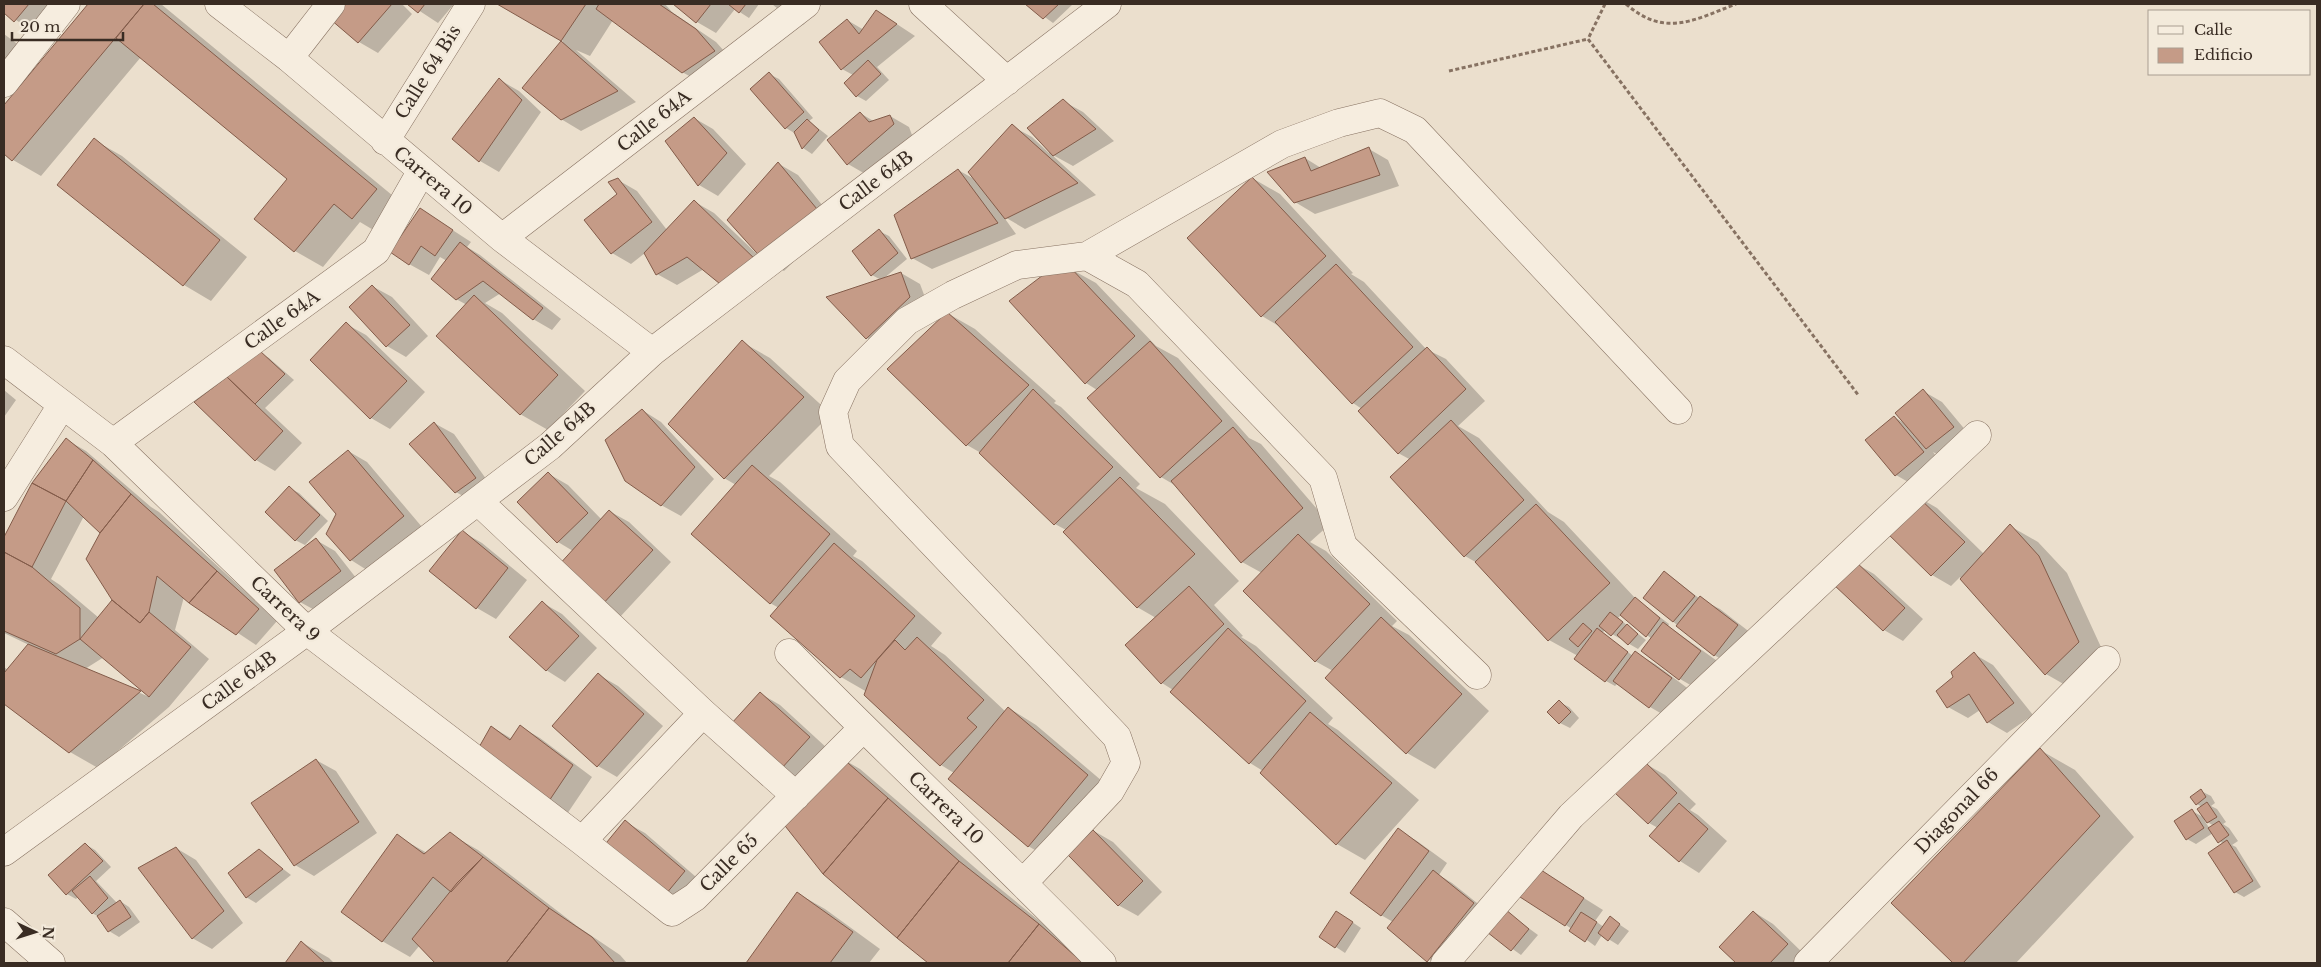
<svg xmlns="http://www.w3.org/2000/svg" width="2321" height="967" viewBox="0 0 2321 967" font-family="'Libre Baskerville',serif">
  <rect width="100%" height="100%" fill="#ebdfcd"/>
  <!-- shadow -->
  <path fill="#0003" fill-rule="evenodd" d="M4,4H57L34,32L4,12Z
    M90,4H161L404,205L380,234L360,222L323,267L295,251L256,219L289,178L141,57L41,176L13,160L4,152V107Z
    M344,4H402L412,14L378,53L359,42L332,18Z
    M409,4H454L438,23Z
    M498,4H665L672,12L716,42L734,62L702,83L682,72L613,20L590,56L576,50L636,102L581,131L561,119L524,87L563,41Z
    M675,4H759L749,18L735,9L716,33L697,22Z
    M772,4H822L803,25L784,14Z
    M1027,4H1073L1053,23Z
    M877,11L915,36L877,67L889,80L866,101L857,96L853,75L842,69L847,20L864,30Z
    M4,34L20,46L4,67Z
    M769,74L779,79L813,118L809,121L828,136L812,154L803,148L796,134L786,128L752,89Z
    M500,80L519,91L541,112L499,172L480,161Z
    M1063,101L1083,112L1114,141L1073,166L1051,154L1096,195L1025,229L1003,216L1016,234L932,269L912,258L958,170L976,180L1012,126L1032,137L1049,153Z
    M860,113L875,122L890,116L909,127L912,135L867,175L848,164Z
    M694,118L713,129L746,164L718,196L699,185L666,141Z
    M94,140L122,156L247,257L211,301L184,285Z
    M1369,149L1388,160L1399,186L1315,214L1295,202L1305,158L1321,168Z
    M779,164L798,175L835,221L784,271L763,259L777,274L745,298L704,269L677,285L657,274L645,253L631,264L612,253L586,220L619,194L618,180L637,191L667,230L695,202L714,213L758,255Z
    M1252,178L1280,194L1353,273L1351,274L1364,282L1426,349L1446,359L1485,401L1458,426L1479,438L1548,512L1564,522L1636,599L1669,624L1668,626L1720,663L1699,690L1680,679L1643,651L1652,639L1621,615L1618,618L1646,640L1638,649L1605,630L1602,633L1633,656L1636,653L1655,664L1690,690L1669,718L1650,707L1618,683L1615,686L1606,681L1576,659L1578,656L1549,640L1479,564L1465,556L1411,460L1398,453L1362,409L1353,403L1282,328L1262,316Z
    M420,209L471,242L467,247L480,255L561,319L552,330L533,319L501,293L485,303L502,313L585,391L548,430L520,414L467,305L456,299L447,261L440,257L429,275L409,264Z
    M879,231L889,236L907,259L883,279L901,273L920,284L929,308L886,349L867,338L881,280L872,275Z
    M1067,267L1096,283L1156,346L1178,358L1249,438L1261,444L1330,524L1310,542L1326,551L1397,621L1392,626L1409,635L1489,711L1435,769L1407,753L1326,678L1333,671L1315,661L1262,573L1242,562L1178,487L1161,477L1097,390L1086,383L1011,301Z
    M372,286L392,297L428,336L406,357L387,346Z
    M947,313L975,329L1056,401L1054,403L1061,407L1140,484L1136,488L1165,504L1239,581L1214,605L1243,636L1241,637L1256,646L1333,718L1328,724L1338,730L1419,800L1365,860L1337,844L1262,773L1263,771L1250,763L1172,692L1173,690L1162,683L1156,618L1137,607L1066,530L1055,524L981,453L967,445Z
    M346,324L366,335L425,392L390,429L371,418L311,360Z
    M742,342L770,358L831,414L769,476L780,482L857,551L853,556L862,561L942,633L931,646L945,655L1006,712L1009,708L1036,725L1115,792L1056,862L1028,846L954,773L941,765L866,695L867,692L841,677L772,615L779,608L770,603L736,485L724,478Z
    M260,353L269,358L294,380L265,408L302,443L275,471L256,460L196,402Z
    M4,390L16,400L4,417Z
    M1923,391L1942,402L1972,438L1946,459L1933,452L1942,464L1915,486L1896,475L1867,440L1894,417L1906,424Z
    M642,410L661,422L714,479L681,516L661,505Z
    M434,423L454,434L494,490L475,503L456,492Z
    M67,440L86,451L151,507L159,512L277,621L256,645L184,597L175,630L209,659L169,707L98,768L70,752L6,704L4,708V667L8,670L29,645L4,633V539L33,484ZM84,516L102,532L113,601L99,618L60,585L51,579ZM104,657L148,695L147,696L85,669Z
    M348,451L367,462L422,527L370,572L351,560L337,514Z
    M549,474L568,485L602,520L609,511L629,522L671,562L620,617L601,606L573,551L558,542Z
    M289,488L299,493L328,521L305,545L295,540Z
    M1918,497L1937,508L1984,554L2010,526L2038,542L2067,573L2106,658L2074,690L2046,674L1960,577L1951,586L1932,575L1886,530Z
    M463,532L482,543L527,580L496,619L477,608Z
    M316,540L335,551L360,583L320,613L300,602L276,571Z
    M1855,563L1874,574L1923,619L1903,641L1884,630Z
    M1665,572L1700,599L1720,609L1756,637L1734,666L1714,655L1644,598Z
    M543,603L562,614L597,648L565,682L546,670Z
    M1974,654L1993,665L2033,715L2007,733L1988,722L1980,710L1968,718L1948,707L1955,677Z
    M599,675L618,686L663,726L617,777L598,766L553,726Z
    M761,694L780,705L828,749L801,779L782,768Z
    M1559,702L1569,707L1579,718L1570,728L1560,723Z
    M492,727L512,739L521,727L540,738L592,777L567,814L548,803Z
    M2040,750L2075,770L2134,837L2016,963H1955L1893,903Z
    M841,758L860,769L987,878L1091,963H931L824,873Z
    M316,760L336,771L377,833L314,876L295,865Z
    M1646,764L1665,775L1696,804L1690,810L1698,815L1727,841L1699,873L1680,861L1651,836L1658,828L1649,823Z
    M2201,791L2211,796L2215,803L2211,806L2217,809L2226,822L2223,824L2229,828L2238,841L2232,845L2236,847L2261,887L2244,897L2235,892L2223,844L2213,833L2196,844L2187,839L2192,811L2205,818L2202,807L2197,804ZM2204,820L2214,826L2210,829Z
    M625,822L645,833L703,883L681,910L662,899Z
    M1398,830L1417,841L1447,863L1439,875L1452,883L1492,915L1433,963L1393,922L1381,915Z
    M1094,831L1113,842L1162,892L1138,916L1118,905Z
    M450,834L478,850L577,926L620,955L627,963H437L420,945L410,957L382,941L397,836L427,853Z
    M85,844L95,850L111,867L96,881L117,903L120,901L129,907L140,922L119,937L109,931L99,917L92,913L78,897L76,899L67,894Z
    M176,848L196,860L243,923L212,949L192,938Z
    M260,851L291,875L256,903L246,897Z
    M1539,870L1603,910L1595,921L1604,927L1610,918L1629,931L1618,945L1602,935L1595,946L1572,929L1522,897Z
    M797,893L825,909L880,949L869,963H748Z
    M1505,911L1538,935L1521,955L1489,932Z
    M1754,912L1773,924L1806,956L1799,963H1737L1720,947Z
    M1346,918L1361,928L1345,953L1321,937Z
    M301,942L329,958L334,963H286Z"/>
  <!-- building -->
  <path fill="#c59b87" stroke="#835c4a" d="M4,4H29L14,22L4,13Z
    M88,4H144L12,161L4,154V105Z
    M144,4H153L377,189L352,219L334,204L294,252L254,219L287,179L116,38Z
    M342,4H392L358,43L330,19Z
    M407,4H425L418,13Z
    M497,4H586L561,41Z
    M599,4H659L696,29L715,51L682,73L596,9Z
    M673,4H711L696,23Z
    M728,4H746L739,13Z
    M1025,4H1059L1043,19Z
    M876,10L897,24L841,70L819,42L847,19L859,34Z
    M561,41L618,91L561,120L522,88Z
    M868,60L881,74L856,97L844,83Z
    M769,72L804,112L785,129L750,89Z
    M499,78L522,100L479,162L452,139Z
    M1063,99L1096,129L1053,156L1027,128Z
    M860,112L869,122L890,115L894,124L847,165L827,140Z
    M694,117L727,153L698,186L665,141Z
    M807,119L819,130L802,149L794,132Z
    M1012,124L1078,183L1005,219L968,172Z
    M94,138L220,240L183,286L57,185Z
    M1369,147L1380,175L1294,203L1267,172L1305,157L1311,171Z
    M778,162L817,209L764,261L727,220Z
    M958,169L998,223L911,259L894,215Z
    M1252,177L1326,256L1261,317L1187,238Z
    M618,178L652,222L611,254L584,220L617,194L608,182Z
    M694,200L759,263L725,288L687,257L656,275L644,253Z
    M420,208L453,230L435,256L421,246L409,265L390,252Z
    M879,229L898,253L871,276L852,251Z
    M460,242L543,308L533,320L483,281L456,300L431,279Z
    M1336,264L1413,347L1352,404L1275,322Z
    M1068,265L1135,336L1085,384L1009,301L1047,272Z
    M901,272L910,297L866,339L826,297Z
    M372,285L410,325L386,347L349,307Z
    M474,295L558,375L520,415L436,336Z
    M947,312L1029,385L966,446L887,369Z
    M346,322L407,381L370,419L310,360Z
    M742,340L804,397L724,479L668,424Z
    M1150,341L1222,421L1160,478L1087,398Z
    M1427,347L1466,389L1398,454L1358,411Z
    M260,351L285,374L255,404L227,377Z
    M227,377L283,431L255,461L194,402Z
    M1033,389L1113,467L1054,525L979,453Z
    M1923,389L1954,427L1926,449L1895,413Z
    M642,409L695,467L661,506L625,481L605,440Z
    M1894,416L1924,452L1895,476L1865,440Z
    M1451,420L1524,500L1464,557L1390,477Z
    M434,422L476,478L455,493L409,444Z
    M1233,427L1303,508L1241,563L1171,481Z
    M66,438L93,460L66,501L32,483Z
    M348,450L404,516L350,561L326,534L336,514L309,482Z
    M93,460L131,494L100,533L66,501Z
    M752,465L830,534L770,604L691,534Z
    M548,472L588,513L557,543L517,502Z
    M1120,477L1195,554L1137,608L1063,532Z
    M32,483L66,501L32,567L4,552V537Z
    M289,486L320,515L295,541L265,512Z
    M131,494L217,571L189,603L157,576L149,612L140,623L112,600L86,559L100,533Z
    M1917,496L1965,542L1931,576L1884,530Z
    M1536,504L1610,583L1548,641L1475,562Z
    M609,510L653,550L600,607L557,567Z
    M2010,524L2039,556L2079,642L2045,675L1960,579Z
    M462,530L508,568L476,609L429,571Z
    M1298,534L1370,604L1315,662L1243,591Z
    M316,538L341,571L299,603L274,570Z
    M834,543L915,616L861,678L850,669L840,678L770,616Z
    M4,552L32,567L80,608V639L56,654L4,631Z
    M1855,561L1905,608L1883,631L1833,584Z
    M217,571L259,609L236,635L189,603Z
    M1664,571L1695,596L1673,622L1643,598Z
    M1189,586L1224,624L1161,684L1125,645Z
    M1700,596L1738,625L1714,656L1676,626Z
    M1635,597L1660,618L1646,637L1620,615Z
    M112,600L140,623L149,612L191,647L149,697L80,639Z
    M542,601L579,636L546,671L509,637Z
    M1610,612L1623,622L1611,636L1599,626Z
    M1381,617L1462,694L1406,754L1325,678Z
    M1663,622L1701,651L1679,680L1641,651Z
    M1583,623L1592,631L1578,647L1569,639Z
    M1627,624L1638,634L1628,645L1617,635Z
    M1228,628L1306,701L1249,764L1170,692Z
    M1597,628L1628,652L1605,682L1574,659Z
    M917,637L984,700L967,718L977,727L940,766L864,695L877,660L895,640L905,650Z
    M28,644L141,691L69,753L4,704V673Z
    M1635,651L1672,678L1649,708L1613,681Z
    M1974,652L2014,703L1987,723L1969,694L1947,708L1936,691L1953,677L1951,672Z
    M598,673L644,714L597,767L552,726Z
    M760,692L810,737L781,769L731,724Z
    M1559,700L1571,712L1559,724L1547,712Z
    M1008,707L1088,775L1028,847L948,779Z
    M1310,712L1392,783L1336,845L1260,773Z
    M520,725L573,765L547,804L478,749L491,726L510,740Z
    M2040,748L2100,816L1963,963H1953L1891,903Z
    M840,756L888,798L823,874L782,822Z
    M316,759L359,822L294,866L251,803Z
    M1645,762L1677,793L1648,824L1615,793Z
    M2201,789L2206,797L2196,805L2190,797Z
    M888,798L959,861L897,938L823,874Z
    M2207,802L2217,817L2207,823L2197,809Z
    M1679,803L1708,829L1679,862L1649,836Z
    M2192,809L2204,828L2186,840L2174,821Z
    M625,820L685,871L661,900L602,848Z
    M2219,821L2229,835L2218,843L2208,828Z
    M1398,828L1429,851L1381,916L1350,893Z
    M1093,830L1143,881L1118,906L1068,855Z
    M450,832L483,857L451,892L433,877L382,942L341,912L397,834L424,854Z
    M2227,840L2253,881L2234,893L2208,853Z
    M85,843L103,861L66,895L48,875Z
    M176,847L224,911L192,939L138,868Z
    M259,849L283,869L246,898L228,873Z
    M483,857L549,908L506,963H435L412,939L457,883Z
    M959,861L1039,924L1008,963H928L897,938Z
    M1538,868L1584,898L1565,926L1520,897Z
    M1433,870L1474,903L1427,962L1387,928Z
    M90,876L108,898L92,914L72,891Z
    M797,892L853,932L830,963H746Z
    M120,900L131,917L108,932L97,916Z
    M549,908L592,937L615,963H506Z
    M1505,909L1529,929L1511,951L1487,932Z
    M1336,911L1353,922L1335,948L1319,937Z
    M1753,911L1788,944L1770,963H1736L1719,947Z
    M1581,912L1597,922L1585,942L1569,931Z
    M1610,916L1620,924L1608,941L1598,933Z
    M1039,924L1083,963H1008Z
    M301,941L325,963H285Z"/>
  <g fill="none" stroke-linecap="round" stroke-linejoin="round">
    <!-- minor casing -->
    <g stroke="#877262" stroke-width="29">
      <path id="minor" d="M219,4L289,58L502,238L652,352
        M923,4L1007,81
        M289,58L331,4
        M4,83L66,4
        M385,141L471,4
        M502,238L806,4
        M1087,256L1282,144L1339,123L1380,113L1415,130L1678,410
        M4,360L113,443L307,631L582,841L672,912L695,897L863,728
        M113,443L376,251L421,172
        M4,497L62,405
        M478,501L703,713L796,796
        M789,653C892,758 1000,858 1102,963
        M582,841L703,713
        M4,852L307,631L550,446L652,352L1107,4
        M1024,882L1110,791L1126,763L1117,737L840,446L833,412L847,381L907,321L953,295L1017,265L1087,256L1137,284L1323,478L1343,546L1477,675
        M4,922L51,963
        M1445,963L1571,816L1977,435
        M1808,963L2106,660"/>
    </g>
    <!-- path -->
    <path stroke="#877262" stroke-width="3" stroke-dasharray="4 2.5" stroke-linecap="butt" d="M1605,4L1588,39L1859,396
      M1626,4C1665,38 1694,20 1736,4
      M1449,71L1588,39"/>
    <!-- minor -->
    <use href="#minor" stroke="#f6eddf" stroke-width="28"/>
  </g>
  <g text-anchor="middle" stroke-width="5" stroke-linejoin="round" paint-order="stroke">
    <!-- street labels -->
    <g font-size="18" fill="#392c23" stroke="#f3eadb">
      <text transform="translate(428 72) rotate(-58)" y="6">Calle 64 Bis</text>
      <text transform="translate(654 121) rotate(-38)" y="6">Calle 64A</text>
      <text transform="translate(433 181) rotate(40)" y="6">Carrera 10</text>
      <text transform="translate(876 181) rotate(-37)" y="6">Calle 64B</text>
      <text transform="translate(282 320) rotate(-36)" y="6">Calle 64A</text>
      <text transform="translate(560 434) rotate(-41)" y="6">Calle 64B</text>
      <text transform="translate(285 609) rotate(43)" y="6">Carrera 9</text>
      <text transform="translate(239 681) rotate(-36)" y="6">Calle 64B</text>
      <text transform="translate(946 808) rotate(44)" y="6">Carrera 10</text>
      <text transform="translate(1957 811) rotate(-46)" y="6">Diagonal 66</text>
      <text transform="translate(729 863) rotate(-45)" y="6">Calle 65</text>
    </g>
  </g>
  <!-- border -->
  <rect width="2321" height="967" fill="none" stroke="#392c23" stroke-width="10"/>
  <!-- legend -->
  <rect x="2148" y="10" width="162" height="65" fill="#f3eadb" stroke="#a99e91"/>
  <rect x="2158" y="26" width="25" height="8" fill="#f6eddf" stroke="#a99e91"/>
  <text x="2194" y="35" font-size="15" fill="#392c23">Calle</text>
  <rect x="2158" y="48" width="25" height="15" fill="#c59b87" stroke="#a99e91"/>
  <text x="2194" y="60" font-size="15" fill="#392c23">Edificio</text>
  <!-- north arrow -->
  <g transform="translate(35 932) rotate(94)" stroke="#f3eadb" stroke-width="4" paint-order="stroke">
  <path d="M0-4L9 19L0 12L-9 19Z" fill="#392c23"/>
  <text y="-8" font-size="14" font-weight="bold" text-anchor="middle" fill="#392c23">N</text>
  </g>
  <!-- scale -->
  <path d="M12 32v8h111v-8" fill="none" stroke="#392c23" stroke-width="2.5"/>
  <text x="20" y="32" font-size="15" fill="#392c23" stroke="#f3eadb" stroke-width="4" paint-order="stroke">20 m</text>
</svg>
